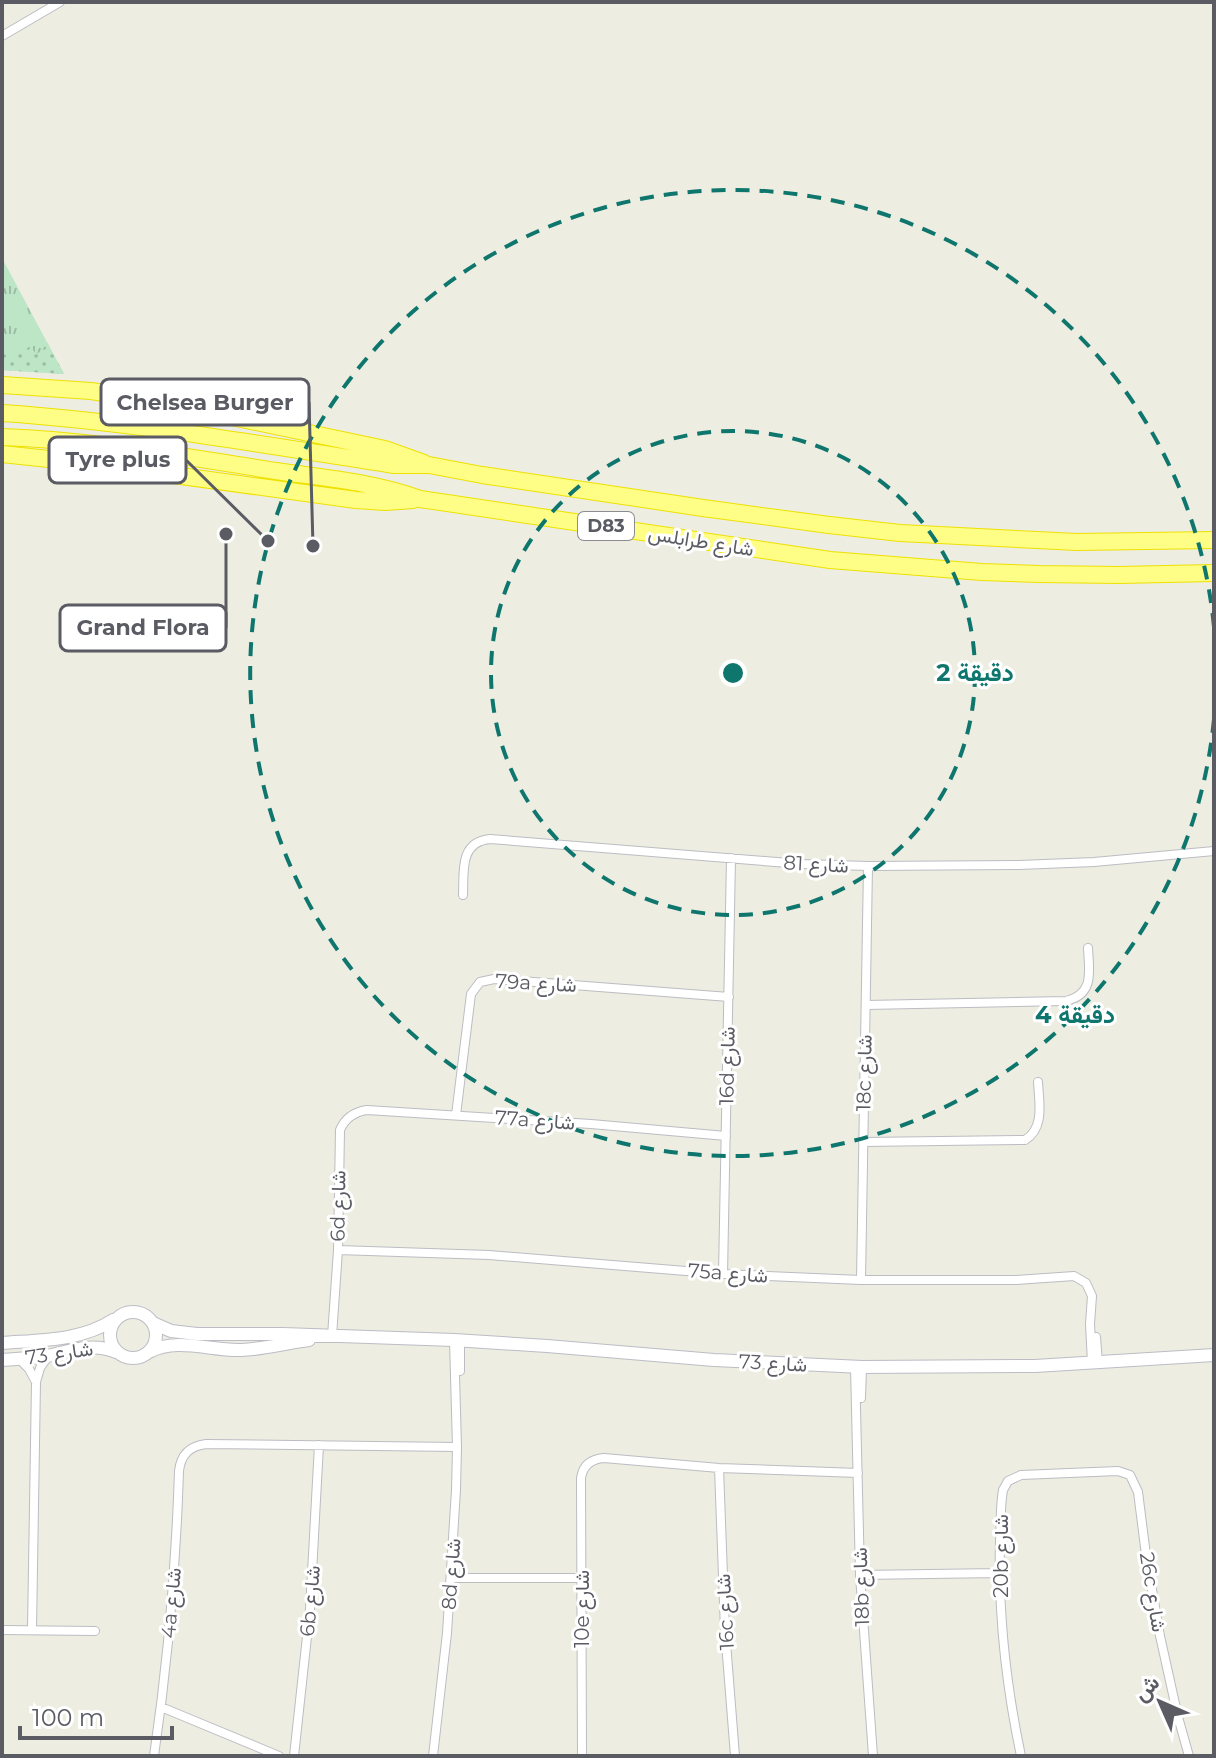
<svg xmlns="http://www.w3.org/2000/svg" width="1216" height="1758" viewBox="0 0 1216 1758" font-family="Montserrat,Vazirmatn,sans-serif">
  <defs>
    <pattern id="park-tufts" width="24" height="20" patternUnits="userSpaceOnUse" patternTransform="scale(2)"><rect width="24" height="20" fill="#bde6c7"/><path d="M3 7l-1-3M5 7V3M7 7l1-3M15 17l-1-3M17 17v-4M19 17l1-3" fill="none" stroke="#9dbda5"/></pattern>
    <pattern id="garden-dots" width="8" height="8" patternUnits="userSpaceOnUse" patternTransform="scale(2)"><rect width="8" height="8" fill="#bde6c7"/><path d="M2 2h.1M6 6h.1" fill="none" stroke="#9dbda5" stroke-width="1.8" stroke-linecap="round"/></pattern>
  </defs>
  <rect width="100%" height="100%" fill="#edede1"/>
  <!-- park -->
  <path fill="url(#park-tufts)" d="M2,258L64,374L2,370Z"/>
  <!-- garden -->
  <path fill="url(#garden-dots)" d="M47,342L64,374L2,370V351C13,354 21,355 30,346L36,354L42,351Z"/>
  <g fill="none" stroke-linecap="round" stroke-linejoin="round">
    <!-- street casing -->
    <g stroke="#bcbdc3" stroke-width="10">
      <path id="street" d="M2,36L60,2
        M463,895C464,872 459,842 490,839L801,864L868,866L1019,865L1094,862L1214,851
        M866,1005L1066,1001C1095,994 1089,971 1088,948
        M456,1115L471,994L480,982L494,979L729,997
        M863,1142L1025,1140C1045,1128 1039,1102 1038,1082
        M338,1250L489,1255L723,1274L861,1280H1016L1074,1276L1086,1283L1092,1296L1090,1324L1092,1363
        M723,1274L731,858
        M861,1280L868,866
        M332,1336L338,1250L340,1130C345,1118 354,1112 367,1110L591,1124L726,1136
        M1096,1337L1098,1363
        M19,1359L29,1369L36,1382
        M855,1367L860,1575L873,1756
        M460,1371V1340
        M861,1398L862,1367
        M719,1468L725,1630L735,1756
        M860,1575L999,1573
        M451,1578H582
        M2,1630L95,1631
        M32,1630L36,1382L40,1368L49,1355
        M161,1707L279,1756
        M154,1756C168,1661 176,1566 179,1471C181,1454 190,1446 206,1444L457,1447
        M294,1756L310,1609L319,1445
        M433,1756L447,1633L456,1490L457,1447L454,1340
        M582,1756L581,1478C583,1465 591,1459 604,1458L719,1468L858,1473
        M1021,1756C1006,1685 998,1612 1000,1540C1001,1523 1000,1506 1003,1490L1008,1481L1021,1475L1118,1471L1130,1475L1138,1492L1146,1555L1160,1636L1178,1717L1189,1756"/>
    </g>
    <!-- secondary casing -->
    <g stroke="#bcbdc5" stroke-width="14">
      <path id="secondary" d="M110 1335a23 23 0 1 1 46 0a23 23 0 1 1-46 0Z
        M153,1323L171,1331L197,1334H283L454,1340L547,1346L714,1360L862,1367L1035,1366L1214,1355
        M2,1343C40,1340 81,1341 113,1320
        M149,1352C177,1337 210,1351 241,1350C264,1349 286,1343 309,1340
        M2,1360C17,1359 32,1358 47,1356C71,1351 92,1342 116,1352"/>
    </g>
    <!-- highway casing -->
    <g stroke="#eee100" stroke-width="18">
      <path id="highway" d="M2,385L91,391L156,401L385,449L424,463
        M2,413C134,422 264,445 394,465H429L482,475L703,508L829,525L900,533L1077,542L1214,540
        M2,437C94,440 185,457 276,471C324,478 375,482 420,499L830,560L982,572L1039,574L1119,575L1214,573
        M2,454L86,463L356,500L385,502L413,500"/>
    </g>
    <!-- street -->
    <use href="#street" stroke="#fff" stroke-width="8"/>
    <!-- secondary -->
    <use href="#secondary" stroke="#fff" stroke-width="12"/>
    <!-- highway -->
    <use href="#highway" stroke="#fefe87" stroke-width="16"/>
  </g>
  <!-- distance rings -->
  <g fill="none" stroke="#0f766e" stroke-width="4" stroke-dasharray="14 10">
    <circle cx="733" cy="673" r="242"/>
    <path d="M1214 719A483 483 0 1 1 1214 627"/>
  </g>
  <g text-anchor="middle" stroke-width="6" stroke-linejoin="round" paint-order="stroke">
    <!-- shield labels -->
    <rect fill="#fff" stroke="#8c8c92" stroke-width="2" x="578" y="512" width="56" height="28" rx="6"/>
    <g font-size="18" font-weight="bold" fill="#5a5b63">
      <text x="606" y="532">D83</text>
    </g>
    <!-- street labels -->
    <g font-size="20" fill="#5a5b63" stroke="#fff">
      <text transform="translate(701 541) rotate(9)" y="7">شارع طرابلس</text>
      <text transform="translate(816 864) rotate(3)" y="7">شارع 81</text>
      <text transform="translate(536 983) rotate(3)" y="7">79a شارع</text>
      <text transform="translate(727 1066) rotate(-89)" y="7">16d شارع</text>
      <text transform="translate(864 1073) rotate(-89)" y="7">18c شارع</text>
      <text transform="translate(535 1120) rotate(4)" y="7">77a شارع</text>
      <text transform="translate(338 1206) rotate(-89)" y="7">6d شارع</text>
      <text transform="translate(728 1273) rotate(4)" y="7">75a شارع</text>
      <text transform="translate(59 1353) rotate(-8)" y="7">شارع 73</text>
      <text transform="translate(773 1363) rotate(3)" y="7">شارع 73</text>
      <text transform="translate(1001 1556) rotate(-90)" y="7">20b شارع</text>
      <text transform="translate(451 1574) rotate(-86)" y="7">8d شارع</text>
      <text transform="translate(861 1587) rotate(-92)" y="7">18b شارع</text>
      <text transform="translate(1153 1592) rotate(81)" y="7">26c شارع</text>
      <text transform="translate(310 1601) rotate(-85)" y="7">6b شارع</text>
      <text transform="translate(171 1603) rotate(-85)" y="7">4a شارع</text>
      <text transform="translate(582 1609) rotate(-90)" y="7">10e شارع</text>
      <text transform="translate(725 1612) rotate(-93)" y="7">16c شارع</text>
    </g>
  </g>
  <circle cx="733" cy="673" r="12" fill="#0f766e" stroke="#fff" stroke-width="4"/>
  <g font-size="24" text-anchor="middle" font-weight="bold" fill="#0f766e" stroke="#fff" stroke-width="6" stroke-linejoin="round" paint-order="stroke">
    <text x="975" y="681">2 دقيقة</text>
    <text x="1075" y="1023">4 دقيقة</text>
  </g>
  <!-- callouts -->
  <path fill="none" stroke="#5a5b63" stroke-width="3" d="M313 546L309 402M268 541L186 460M226 534L226 628"/>
  <g fill="#5a5b63" stroke="#fff" stroke-width="3">
    <circle cx="313" cy="546" r="8"/>
    <circle cx="268" cy="541" r="8"/>
    <circle cx="226" cy="534" r="8"/>
  </g>
  <g fill="#fff" stroke="#5a5b63" stroke-width="3">
    <rect x="101" y="379" width="208" height="46" rx="8"/>
    <rect x="49" y="437" width="137" height="46" rx="8"/>
    <rect x="60" y="605" width="166" height="46" rx="8"/>
  </g>
  <g font-size="22" text-anchor="middle" font-weight="bold" fill="#5a5b63">
    <text x="205" y="410">Chelsea Burger</text>
    <text x="118" y="467">Tyre plus</text>
    <text x="143" y="635">Grand Flora</text>
  </g>
  <!-- border -->
  <rect width="1216" height="1758" fill="none" stroke="#5a5b63" stroke-width="8"/>
  <!-- north arrow -->
  <g transform="translate(1160 1702) rotate(315)" stroke="#ffffff" stroke-width="6" paint-order="stroke">
  <path d="M0-6L14 30L0 20L-14 30Z" fill="#5a5b63"/>
  <text y="-12" font-size="22" font-weight="bold" text-anchor="middle" fill="#5a5b63">ش</text>
  </g>
  <!-- scale -->
  <path d="M20 1726v12h152v-12" fill="none" stroke="#5a5b63" stroke-width="4"/>
  <text x="32" y="1726" font-size="24" fill="#5a5b63" stroke="#ffffff" stroke-width="6" paint-order="stroke">100 m</text>
</svg>
